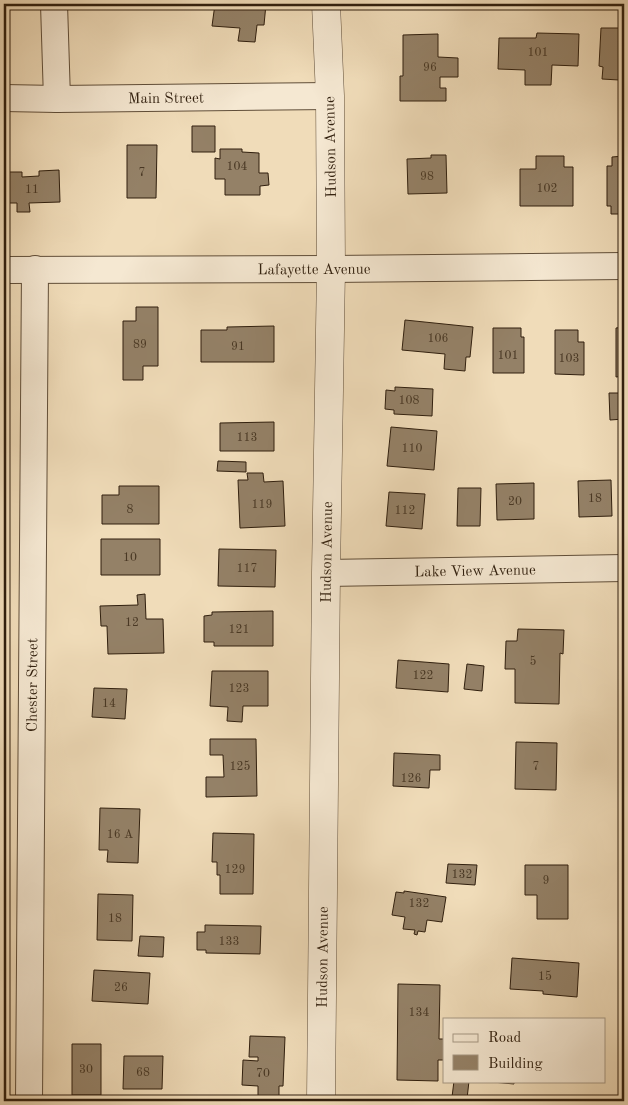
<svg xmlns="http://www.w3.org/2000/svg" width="628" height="1105" viewBox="0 0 628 1105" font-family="'Old Standard TT',serif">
  <rect width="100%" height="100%" fill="#f0dcb9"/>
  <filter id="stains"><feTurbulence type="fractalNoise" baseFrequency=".004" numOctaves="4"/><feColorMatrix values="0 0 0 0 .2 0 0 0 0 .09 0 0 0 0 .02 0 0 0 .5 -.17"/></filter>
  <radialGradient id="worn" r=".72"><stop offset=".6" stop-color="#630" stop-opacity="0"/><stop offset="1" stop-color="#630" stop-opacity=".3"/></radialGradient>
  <!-- building -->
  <path fill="#948167" stroke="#301f0e" d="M215,4H266L264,25H257L255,42L238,41L240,28L212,26Z
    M601,28H620L619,37L624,38V68H619V80L602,79L603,67L599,66Z
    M537,33L579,34L578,66L552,65L551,85H525V70L498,69L499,38H536Z
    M438,34V57L458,58V77H440V88H446V101H400V76H403V35Z
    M192,126H215V152H192Z
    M127,145H157L156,198H127Z
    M220,149H242V152L259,153V173H268L269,185L260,186V195H225V179H215V158L220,159Z
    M431,155H446L447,193L408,194L407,159L431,158Z
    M536,156H564V167H573V206H520V169H536Z
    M624,156V214H611V206H607V166H612V157Z
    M59,170L60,202L29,203L30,212H17V203H4V172H22V177L39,176V171Z
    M136,307H158V366H143V380H123V321H136Z
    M405,320L473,327L470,357H466L465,371L444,369L445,354L402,350Z
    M274,326V362H201V330H227V327Z
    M624,327V376L616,377V328Z
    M493,328H521V337H524V373H493Z
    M555,330H578V342H584V375L555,374Z
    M395,387L433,389L432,416L394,414V410L385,409L386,390L395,391Z
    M609,393H624V419L610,420Z
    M274,422V451H220V423Z
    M391,427L437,431L434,470L387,466Z
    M218,461L246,462V472L217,471Z
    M247,473H263L264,482L283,481L285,526L240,528L238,480H248Z
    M611,480L612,516L579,517L578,481Z
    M534,483V519L497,520L496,484Z
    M119,486H159V524H102V495H119Z
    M458,488H481L480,526H457Z
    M389,492L425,494L422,529L386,526Z
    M101,539H160V575H101Z
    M219,549L276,550L275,587L218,586Z
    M145,594L146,619H163L164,653L108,654L107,626H101L100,606L138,605L137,595Z
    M273,611V646H214V642H204V616L212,615V612Z
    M518,629L564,630L563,654L560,653L559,704L515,703V669H505L506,641H517Z
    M398,660L449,664L448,692L396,688Z
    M467,664L484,666L482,691L464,689Z
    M212,671H268V706H243L242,722L227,721L228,707L210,706Z
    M94,688L127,689L125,719L92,717Z
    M210,739H256L257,796L206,797V777H224L223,755H210Z
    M516,742L557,743L556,790L515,789Z
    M394,753L440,755V770H430L429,788L393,786Z
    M100,808L140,809L138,863L107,862L108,850H99Z
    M213,833L254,834L253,894H220V875H217V862H212Z
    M448,864L477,865L475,885L446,883Z
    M525,865H568V919H537V895H525Z
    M404,891L446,897L442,922L427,920L425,932L418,931L417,935L414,934L415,930L403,929L405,917L392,915L396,892L404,893Z
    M98,894L133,895L132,941L97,940Z
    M205,925L261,926L260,954L206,953V950H197V932H205Z
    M140,936L164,937L163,957L138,956Z
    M512,958L579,963L577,997L543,994V991L510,989Z
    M94,970L150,973L148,1004L92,1001Z
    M398,984L440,985L439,1039H444V1060H438V1081L397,1080Z
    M250,1036L285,1037L283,1086H279V1099L258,1098V1086L242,1085L243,1060L258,1061V1057H249Z
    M72,1044H101V1095H72Z
    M124,1056H163L162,1089H123Z
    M454,1081H469L467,1099L452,1097Z
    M482,1081H514V1084Z"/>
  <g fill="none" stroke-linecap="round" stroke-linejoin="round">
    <!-- minor casing -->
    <g stroke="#604e39" stroke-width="28">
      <g id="minor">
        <path d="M54,4L57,99"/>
        <path id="s1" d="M4,98L57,99L330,96"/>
        <path id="s2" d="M4,270L331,269L624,266"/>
        <path id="s3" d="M326,573L624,568"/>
        <path id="s4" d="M29,1101L35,269"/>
      </g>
    </g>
    <!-- tertiary casing -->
    <g stroke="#604e39" stroke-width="29">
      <g id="tertiary">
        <path id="s5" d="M321,1101L326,573L331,269L330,96L326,4"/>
      </g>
    </g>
    <!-- minor -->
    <use href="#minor" stroke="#f5e8d2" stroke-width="26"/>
    <!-- tertiary -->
    <use href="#tertiary" stroke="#f5e8d2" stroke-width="28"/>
  </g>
  <g text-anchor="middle" stroke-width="4.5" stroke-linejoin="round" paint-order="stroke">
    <!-- number labels -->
    <g font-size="12" fill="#493824">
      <text x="538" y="56">101</text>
      <text x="430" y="71">96</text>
      <text x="237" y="170">104</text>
      <text x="142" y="176">7</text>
      <text x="427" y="180">98</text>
      <text x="547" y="192">102</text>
      <text x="32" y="193">11</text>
      <text x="438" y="342">106</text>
      <text x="140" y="348">89</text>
      <text x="238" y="350">91</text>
      <text x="508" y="359">101</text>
      <text x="569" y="362">103</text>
      <text x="409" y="404">108</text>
      <text x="247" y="441">113</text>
      <text x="412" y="452">110</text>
      <text x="595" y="502">18</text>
      <text x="515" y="505">20</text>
      <text x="262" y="508">119</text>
      <text x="130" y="513">8</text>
      <text x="405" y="514">112</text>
      <text x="130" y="561">10</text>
      <text x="247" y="572">117</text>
      <text x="132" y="626">12</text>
      <text x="239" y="633">121</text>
      <text x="533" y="665">5</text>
      <text x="423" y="679">122</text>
      <text x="239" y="692">123</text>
      <text x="109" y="707">14</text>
      <text x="240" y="770">125</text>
      <text x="536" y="770">7</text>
      <text x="411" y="782">126</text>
      <text x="120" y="838">16 A</text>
      <text x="235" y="873">129</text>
      <text x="462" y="878">132</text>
      <text x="546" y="884">9</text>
      <text x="419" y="907">132</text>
      <text x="115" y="922">18</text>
      <text x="229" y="945">133</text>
      <text x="545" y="980">15</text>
      <text x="121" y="991">26</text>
      <text x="419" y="1016">134</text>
      <text x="86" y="1073">30</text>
      <text x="143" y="1076">68</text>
      <text x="263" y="1077">70</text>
    </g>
    <!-- street labels -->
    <g font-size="15" fill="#301f0e" stroke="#f5e8d2">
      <text dy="5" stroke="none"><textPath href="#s1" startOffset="162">Main Street</textPath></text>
      <text transform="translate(330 147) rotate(-91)" y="5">Hudson Avenue</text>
      <text dy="5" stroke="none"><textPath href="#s2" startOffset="310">Lafayette Avenue</textPath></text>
      <text dy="5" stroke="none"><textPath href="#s5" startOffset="549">Hudson Avenue</textPath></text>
      <text dy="5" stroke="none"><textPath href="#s3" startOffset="149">Lake View Avenue</textPath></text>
      <text dy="5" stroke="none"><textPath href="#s4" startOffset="416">Chester Street</textPath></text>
      <text dy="5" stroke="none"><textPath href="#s5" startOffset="144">Hudson Avenue</textPath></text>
    </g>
  </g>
  <!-- margin -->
  <rect width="628" height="1105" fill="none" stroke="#f0dcb9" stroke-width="20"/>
  <rect x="5" y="5" width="618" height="1095" fill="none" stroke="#301f0e" stroke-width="2.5"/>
  <rect x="10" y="10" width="608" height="1085" fill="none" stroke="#301f0e"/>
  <!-- legend -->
  <rect x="443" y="1018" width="162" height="65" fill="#f5e8d2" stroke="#a69884"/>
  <rect x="453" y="1034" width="25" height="8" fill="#f5e8d2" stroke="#a69884"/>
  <text x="488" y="1042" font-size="15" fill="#301f0e">Road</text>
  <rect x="453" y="1055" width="25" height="15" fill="#948167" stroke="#a69884"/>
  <text x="488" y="1068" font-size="15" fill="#301f0e">Building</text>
  <rect width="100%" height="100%" filter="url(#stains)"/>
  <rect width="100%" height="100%" fill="url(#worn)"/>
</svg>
